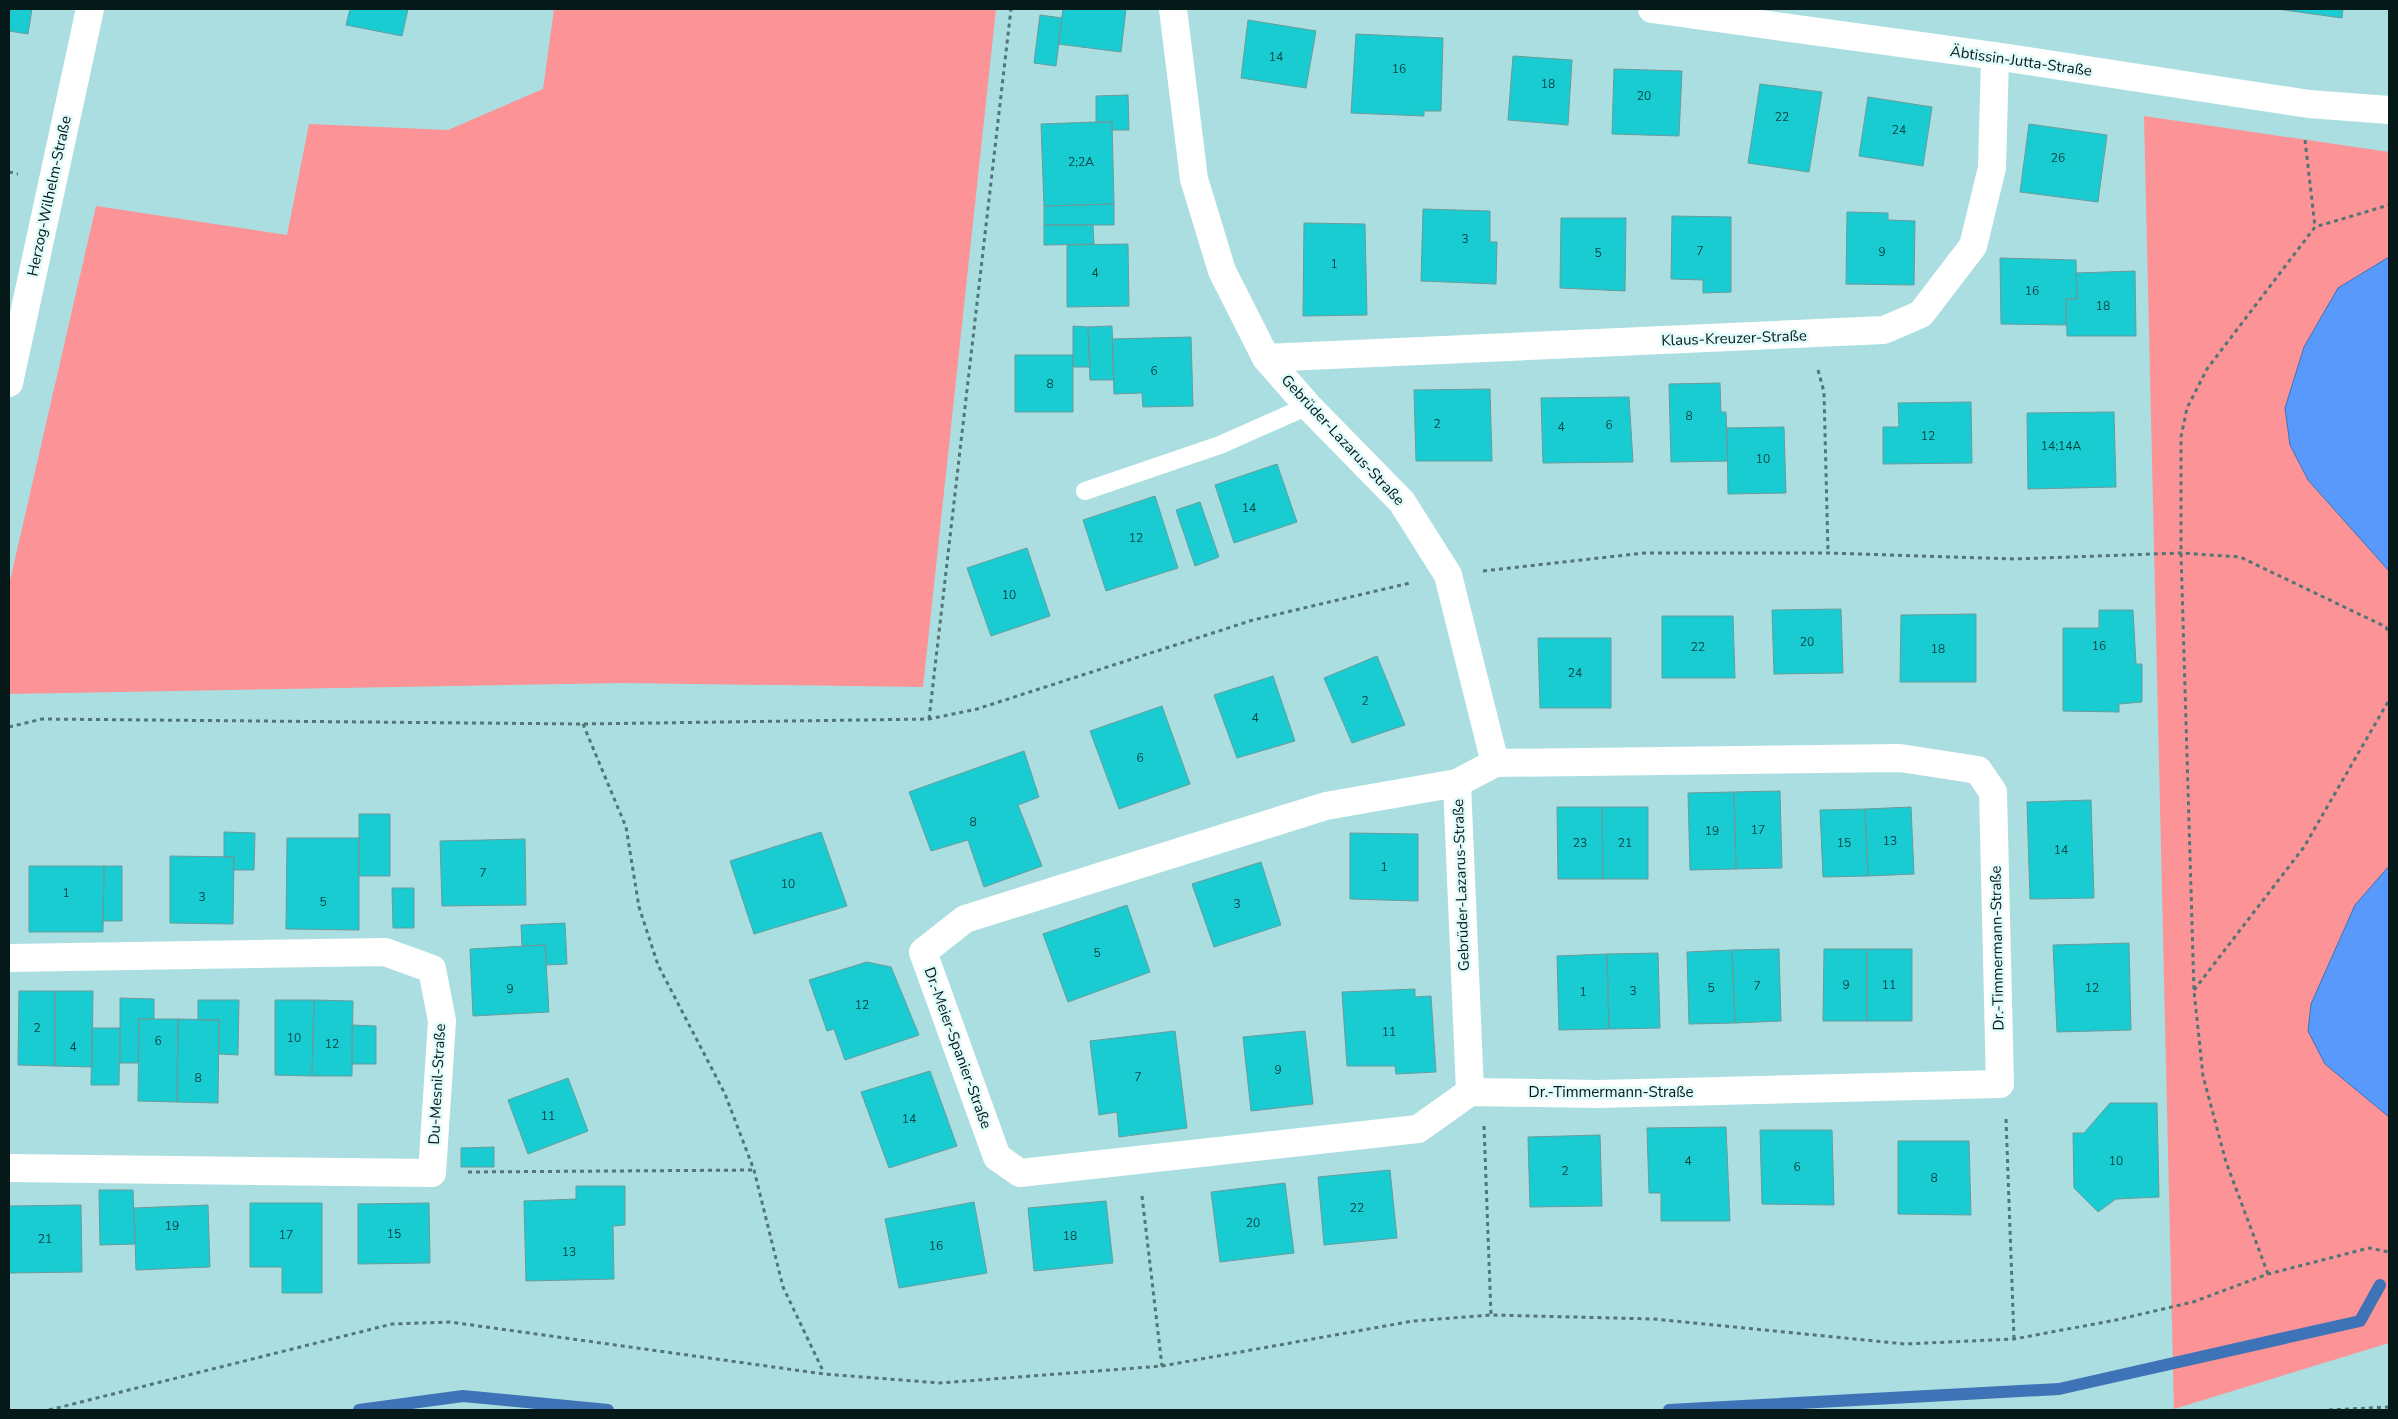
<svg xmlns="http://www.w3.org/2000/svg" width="2398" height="1419" viewBox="0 0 2398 1419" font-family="'Nunito Sans',sans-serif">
  <rect width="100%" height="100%" fill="#abdee0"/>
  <!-- green -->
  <path fill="#fc9396" d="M554,9H996L923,687L622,683L9,694V585L96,206L287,235L309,124L448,130L543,89Z
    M2144,116L2389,152V1343L2174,1409Z"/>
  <!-- water -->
  <path fill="#5899fb" stroke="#3f73b7" d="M2389,257V571L2308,480L2290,445L2285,408L2304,347L2338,288Z
    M2389,866V1117L2325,1064L2308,1031L2311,1004L2355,905Z"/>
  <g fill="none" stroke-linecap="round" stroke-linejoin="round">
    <!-- stream -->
    <path stroke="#3f73b7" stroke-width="12" d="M359,1410L463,1396L608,1410
      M1669,1410L2059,1389L2360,1321L2380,1285"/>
  </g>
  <!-- building -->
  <path fill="#18ccd2" stroke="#6a9b9d" d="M10,9H32L28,34L9,31Z
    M350,9H408L402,36L346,25Z
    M1063,9H1126L1121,52L1058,44Z
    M2277,9H2343L2342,18Z
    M1040,15L1062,18L1056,66L1034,63Z
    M1248,20L1316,31L1306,88L1241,78Z
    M1356,34L1443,38L1441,111H1424V116L1351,113Z
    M1513,56L1572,60L1568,125L1508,120Z
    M1614,69L1682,71L1679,136L1612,134Z
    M1760,84L1822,92L1809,172L1748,163Z
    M1128,95L1129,130H1112V122H1096V96Z
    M1868,97L1932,107L1923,166L1859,156Z
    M1096,122H1112L1114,204L1044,206L1041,124Z
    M2029,124L2107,135L2098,202L2020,192Z
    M1114,204V225H1044V206Z
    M1423,209L1490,211V242H1497L1496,284L1421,281Z
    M1847,212L1888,213V220L1915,221L1914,285L1846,284Z
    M1672,216L1731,217V292L1703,293V280L1671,279Z
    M1561,218H1626L1625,291L1560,288Z
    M1304,223L1365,224L1367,315L1303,316Z
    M1044,225H1093L1094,244L1044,245Z
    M1128,244L1129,306L1067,307V245Z
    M2000,258L2076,260L2077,299H2066V325L2001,324Z
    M2135,271L2136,336H2067L2066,299H2077L2076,273Z
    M1073,326L1088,327L1090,367H1073Z
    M1112,326L1114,380H1090L1088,327Z
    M1191,337L1193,406L1143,407L1142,393L1114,394L1112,339Z
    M1015,355H1073V412H1015Z
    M1720,383L1721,412H1726L1728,461L1671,462L1669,384Z
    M1490,389L1492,461H1416L1414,390Z
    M1629,397L1633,462L1543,463L1541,398Z
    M1971,402L1972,463L1883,464V427H1899L1898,403Z
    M2114,412L2116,487L2028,489L2027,413Z
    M1784,427L1786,493L1728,494L1727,428Z
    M1277,464L1297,522L1234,543L1215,485Z
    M1155,496L1178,568L1106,591L1083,520Z
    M1200,502L1219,557L1195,566L1176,510Z
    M1027,548L1050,616L991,636L967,568Z
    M1841,609L1843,673L1774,674L1772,610Z
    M2099,610H2133L2136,664H2142V702L2119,704V712L2063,711V628H2099Z
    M1976,614V682H1900L1901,615Z
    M1662,616H1733L1735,678H1662Z
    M1538,638H1611V708H1540Z
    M1377,656L1405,725L1352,743L1324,678Z
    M1273,676L1295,741L1237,758L1214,695Z
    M1162,706L1190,784L1119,809L1090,731Z
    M1024,751L1039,797L1018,805L1042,866L984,887L968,840L931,851L909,792Z
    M1780,791L1782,868L1736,869L1734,792Z
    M1734,792L1736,869L1690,870L1688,793Z
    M2091,800L2094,898L2030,899L2027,802Z
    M1557,807H1602L1603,879H1558Z
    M1602,807H1648V879H1603Z
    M1911,807L1914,874L1868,876L1865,809Z
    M1865,809L1868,876L1823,877L1820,810Z
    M359,814H390V876H359Z
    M224,832L255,833L254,870H233L234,857H224Z
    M821,832L847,906L754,934L730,861Z
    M1350,833L1418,834V901L1350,899Z
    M287,838H359V930L286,929Z
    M525,839L526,905L442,906L440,841Z
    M170,856L234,857L233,924L170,923Z
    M1261,862L1281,925L1214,947L1192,884Z
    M29,866H104L103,932H29Z
    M104,866H122V921H103Z
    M392,888H414V928H393Z
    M1127,905L1150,972L1068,1002L1043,934Z
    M565,923L567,964L547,965L545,945L522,946L521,925Z
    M2129,943L2131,1030L2057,1032L2053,945Z
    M545,945L549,1012L473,1016L470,949Z
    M1779,949L1781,1021L1735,1023L1732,950Z
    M1824,949H1867V1021H1823Z
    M1867,949H1912V1021H1867Z
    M1732,950L1735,1023L1689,1024L1687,952Z
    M1658,953L1660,1028L1609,1029L1607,954Z
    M1607,954L1609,1029L1559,1030L1557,956Z
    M867,962L891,967L919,1035L845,1060L834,1029L827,1031L809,980Z
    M1415,989V997L1431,996L1436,1072L1396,1074L1395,1066H1347L1342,992Z
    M19,991H55V1066L18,1065Z
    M55,991H93L92,1067L55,1066Z
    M120,998L154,999V1019H139L138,1063H120Z
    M198,1000H239L238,1055L219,1054V1020H198Z
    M275,1000H314L312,1076L275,1075Z
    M314,1000L353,1001L352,1076H312Z
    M139,1019H178L177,1102L138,1101Z
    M178,1019L219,1020L218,1103L177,1102Z
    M352,1025L376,1026V1064H352Z
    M92,1028H120L119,1085H91Z
    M1175,1031L1187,1128L1119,1137L1117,1112L1099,1115L1090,1041Z
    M1305,1031L1313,1104L1251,1111L1243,1037Z
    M930,1071L957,1146L889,1168L861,1092Z
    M568,1078L588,1131L528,1154L508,1100Z
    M2110,1103H2157L2159,1197L2116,1199L2098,1212L2074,1188L2073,1133H2084Z
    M1726,1127L1730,1221H1661V1193H1649L1647,1128Z
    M1760,1130H1832L1834,1205L1762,1204Z
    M1600,1135L1602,1206L1530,1207L1528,1137Z
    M1898,1141H1969L1971,1215L1898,1214Z
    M494,1147V1167H461V1148Z
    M1390,1170L1397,1238L1324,1245L1318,1177Z
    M1285,1183L1294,1253L1220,1262L1211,1192Z
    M576,1186H625V1225L613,1226L614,1279L526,1281L524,1201L576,1199Z
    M99,1190H133L135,1244L100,1245Z
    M1106,1201L1113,1263L1034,1271L1028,1208Z
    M974,1202L987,1273L899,1288L885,1219Z
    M250,1203H322V1293H282V1267H250Z
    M429,1203L430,1263L358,1264V1204Z
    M81,1205L82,1272L9,1273V1206Z
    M208,1205L210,1267L136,1270L134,1208Z"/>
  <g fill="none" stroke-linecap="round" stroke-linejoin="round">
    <!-- path -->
    <path stroke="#527576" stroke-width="3" stroke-dasharray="4 4" stroke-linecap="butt" d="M2305,140L2315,227
      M9,172L18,174
      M1818,370L1824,392L1828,553
      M1483,571L1644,553H1828L2014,559L2181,553L2240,557L2386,627L2389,635
      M929,719L1011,9
      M583,724L626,827L639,907L658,965L725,1094L754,1170L783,1287L824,1373
      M9,727L42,719L583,724L929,719L977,709L1253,620L1410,583
      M2194,990L2304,847L2389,700
      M2006,1119L2014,1339
      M1484,1126L1491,1315
      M468,1172L754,1170
      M1142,1196L1162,1366
      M2268,1274L2226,1162L2203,1076L2194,991L2181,553V437L2187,408L2207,369L2315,227L2389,205
      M49,1410L392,1324L450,1322L824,1374L940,1383L1162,1366L1413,1321L1491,1315L1654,1319L1905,1344L2014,1339L2116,1320L2193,1302L2268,1274L2369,1248L2389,1252
      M2329,1410L2389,1407"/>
    <!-- service -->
    <path stroke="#fff" stroke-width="18" d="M1085,491L1220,445L1308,406"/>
    <!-- minor -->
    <path stroke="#fff" stroke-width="28" d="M1173,9L1194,179L1222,271L1266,358L1308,406L1402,502L1448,575L1495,763L1457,783L1470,1092
      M1652,9L1995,56L2309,104L2389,110
      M1266,358L1884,330L1921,314L1973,246L1992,168L1995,56
      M9,383L90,9
      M1457,783L1326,806L965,919L923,952L997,1157L1020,1173L1418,1129L1470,1092
      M9,958L385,952L432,969L442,1021L432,1173L9,1168
      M1470,1092L1598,1094L2000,1084L1993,792L1978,770L1900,758L1495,763"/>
  </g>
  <g text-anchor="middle" stroke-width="5" stroke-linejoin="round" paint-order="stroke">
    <!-- number labels -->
    <g font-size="12" fill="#0a4647">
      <text x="1276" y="61">14</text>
      <text x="1399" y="73">16</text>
      <text x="1548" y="88">18</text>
      <text x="1644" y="100">20</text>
      <text x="1782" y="121">22</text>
      <text x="1899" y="134">24</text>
      <text x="2058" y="162">26</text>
      <text x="1081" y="166">2;2A</text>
      <text x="1465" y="243">3</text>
      <text x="1700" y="255">7</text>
      <text x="1882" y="256">9</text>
      <text x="1598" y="257">5</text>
      <text x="1334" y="268">1</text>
      <text x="1095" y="277">4</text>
      <text x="2032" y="295">16</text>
      <text x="2103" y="310">18</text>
      <text x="1154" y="375">6</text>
      <text x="1050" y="388">8</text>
      <text x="1689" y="420">8</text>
      <text x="1437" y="428">2</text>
      <text x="1609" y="429">6</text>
      <text x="1561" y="431">4</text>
      <text x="1928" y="440">12</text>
      <text x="2061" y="450">14;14A</text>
      <text x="1763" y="463">10</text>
      <text x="1249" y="512">14</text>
      <text x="1136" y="542">12</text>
      <text x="1009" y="599">10</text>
      <text x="1807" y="646">20</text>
      <text x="2099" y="650">16</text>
      <text x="1698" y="651">22</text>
      <text x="1938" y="653">18</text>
      <text x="1575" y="677">24</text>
      <text x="1365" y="705">2</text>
      <text x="1255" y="722">4</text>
      <text x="1140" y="762">6</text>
      <text x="973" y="826">8</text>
      <text x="1758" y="834">17</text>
      <text x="1712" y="835">19</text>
      <text x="1890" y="845">13</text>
      <text x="1580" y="847">23</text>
      <text x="1625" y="847">21</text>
      <text x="1844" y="847">15</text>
      <text x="2061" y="854">14</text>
      <text x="1384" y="871">1</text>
      <text x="483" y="877">7</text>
      <text x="788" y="888">10</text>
      <text x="66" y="897">1</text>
      <text x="202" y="901">3</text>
      <text x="323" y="906">5</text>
      <text x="1237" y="908">3</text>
      <text x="1097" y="957">5</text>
      <text x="1846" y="989">9</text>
      <text x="1889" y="989">11</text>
      <text x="1757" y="990">7</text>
      <text x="1711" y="992">5</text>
      <text x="2092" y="992">12</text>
      <text x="510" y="993">9</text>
      <text x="1633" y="995">3</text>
      <text x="1583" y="996">1</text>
      <text x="862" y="1009">12</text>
      <text x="37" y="1032">2</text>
      <text x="1389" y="1036">11</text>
      <text x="294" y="1042">10</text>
      <text x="158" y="1045">6</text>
      <text x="332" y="1048">12</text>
      <text x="73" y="1051">4</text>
      <text x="1278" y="1074">9</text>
      <text x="1138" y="1081">7</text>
      <text x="198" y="1082">8</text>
      <text x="548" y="1120">11</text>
      <text x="909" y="1123">14</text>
      <text x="1688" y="1165">4</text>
      <text x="2116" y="1165">10</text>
      <text x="1797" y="1171">6</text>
      <text x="1565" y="1175">2</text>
      <text x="1934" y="1182">8</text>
      <text x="1357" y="1212">22</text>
      <text x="1253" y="1227">20</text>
      <text x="172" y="1230">19</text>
      <text x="394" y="1238">15</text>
      <text x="286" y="1239">17</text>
      <text x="1070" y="1240">18</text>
      <text x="45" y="1243">21</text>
      <text x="936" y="1250">16</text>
      <text x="569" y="1256">13</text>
    </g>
    <!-- street labels -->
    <g font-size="15" fill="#051919" stroke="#e1fafa">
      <text transform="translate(2021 61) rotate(8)" y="5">Äbtissin-Jutta-Straße</text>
      <text transform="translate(49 196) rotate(-78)" y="5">Herzog-Wilhelm-Straße</text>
      <text transform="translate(1734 338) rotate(-2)" y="5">Klaus-Kreuzer-Straße</text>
      <text transform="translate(1343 440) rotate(47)" y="5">Gebrüder-Lazarus-Straße</text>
      <text transform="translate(1461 885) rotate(-92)" y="5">Gebrüder-Lazarus-Straße</text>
      <text transform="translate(1997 948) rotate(-91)" y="5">Dr.-Timmermann-Straße</text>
      <text transform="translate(958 1048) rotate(70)" y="5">Dr.-Meier-Spanier-Straße</text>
      <text transform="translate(437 1084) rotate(-87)" y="5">Du-Mesnil-Straße</text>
      <text x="1611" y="1097">Dr.-Timmermann-Straße</text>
    </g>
  </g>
  <!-- border -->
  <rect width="2398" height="1419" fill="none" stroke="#051919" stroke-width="20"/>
</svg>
